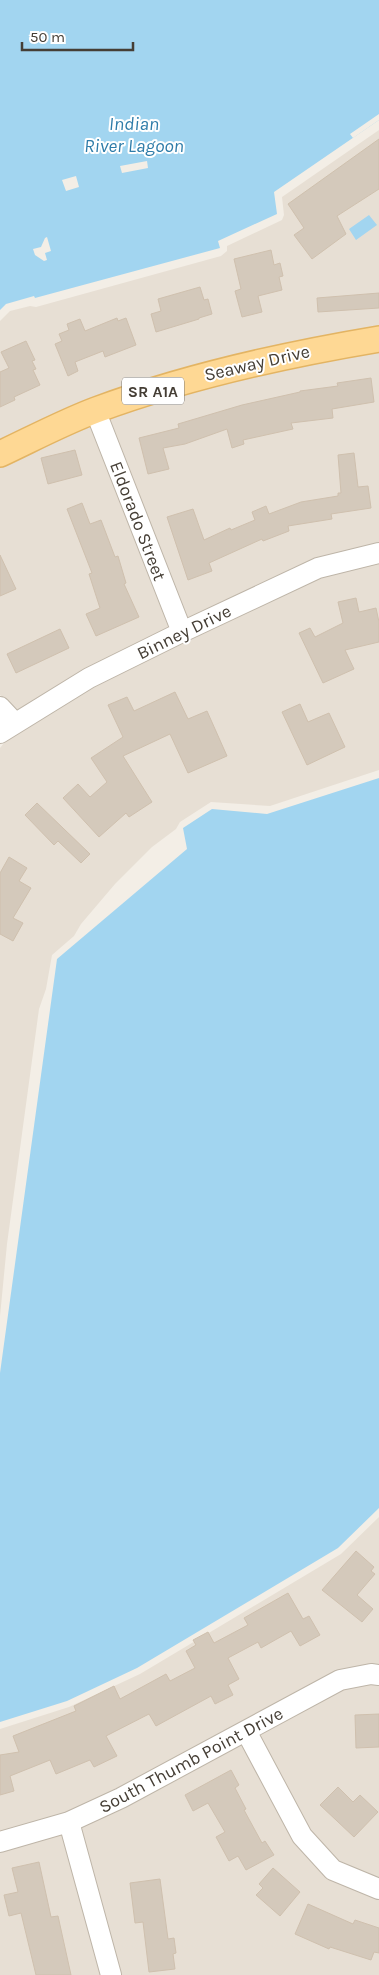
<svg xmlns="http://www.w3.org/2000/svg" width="379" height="1975" viewBox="0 0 379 1975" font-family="Karla,sans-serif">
  <rect width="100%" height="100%" fill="#f3eee6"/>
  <!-- residential -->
  <path fill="#e7dfd4" d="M379,130V331L0,445V321L10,311L30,306L36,307L221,256L227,251V246L282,220L284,215L282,197Z
    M379,348V544L186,621L106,416L196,386Z
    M91,421L171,628L17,712L0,695V463Z
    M379,561V770L270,806L211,802L180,822L176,829L152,847L115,884L81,924L74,936L52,955L46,989L39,1009L7,1244L0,1316V748L8,738L92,686L320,576Z
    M379,1517V1666L201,1747L67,1814L0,1833V1729L69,1707L140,1674L341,1554Z
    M371,1683H379V1880L338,1863L308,1830L257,1734L342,1688Z
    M243,1742L327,1876L362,1893L379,1898V1975H119L79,1827Z
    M64,1832L102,1975H0V1851Z"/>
  <!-- water -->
  <path fill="#a2d5f0" d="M0,0H379V120L274,192L277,214L218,241L220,248L35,298L34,296L6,304L0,310Z
    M369,215L377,225L356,240L349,229Z
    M379,778V1508L338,1548L137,1668L67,1701L0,1722V1373L57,959L187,849L183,828L212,809L267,814Z"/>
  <!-- pier -->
  <path fill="#f3eee6" d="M379,114V120L353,138L350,134Z
    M147,161L148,168L122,173L120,166Z
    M76,176L79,187L66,191L62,180Z
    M47,237L51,251L45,253L47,260L44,261L35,255L33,249L41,247L45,238Z"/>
  <!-- building -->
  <path fill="#d4c9bb" stroke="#cfc0ae" d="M379,139V189L337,216L346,234L312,259L294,235L304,228L288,204Z
    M271,250L274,265L280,263L283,276L279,277L282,290L258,296L262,312L242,317L235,291L241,289L234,259Z
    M200,287L204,300L208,299L212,314L199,318V319L156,332L151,314L161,311L158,299Z
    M379,293V308L318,312L317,298Z
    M117,318L118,321L126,318L136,345L105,357L103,351L75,362L78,371L68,376L55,344L62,341L59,334L69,330L67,324L80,319L85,331Z
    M26,341L35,360L32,361L36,369L33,370L40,385L14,397L15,400L0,407V372L9,368L1,352Z
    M371,378L374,402L332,409L333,418L291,423L293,429L243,440L244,444L232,448L227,429L185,444L163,448L169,469L148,474L139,438L179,428L178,424L242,405L300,392V391L338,386L337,383Z
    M75,450L82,475L48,484L41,458Z
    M354,453L358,487L368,486L371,508L331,514L332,519L288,526L289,531L263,541L262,539L209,563L212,571L188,580L167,517L193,509L204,540L230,528L231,530L255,520L252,512L266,506L269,514L301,502L338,496V493H341L338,455Z
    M82,503L90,524L101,520L115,557L118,556L126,583L124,584L139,617L96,636L86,614L100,608L89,574L92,573L67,509Z
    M0,555L16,589L0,596Z
    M356,598L359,612L376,608L379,622V642L345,650L354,669L323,683L299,633L310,628L315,637L343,623L338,602Z
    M60,629L69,648L16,673L7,654Z
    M175,692L188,719L207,711L227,756L188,773L170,734L123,756L152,802L129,817L126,813L99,837L63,798L78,784L90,797L107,782L91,758L123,737L108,705L127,697L134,711Z
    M300,704L308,722L329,713L345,747L307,765L282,712Z
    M37,803L90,854L81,863L58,841L54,845L25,815Z
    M9,857L27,868L19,881L31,888L13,918L23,923L13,941L0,934V873Z
    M356,1551L374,1567L371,1571L375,1574L357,1595L373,1609L362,1622L322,1590Z
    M288,1593L303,1619L309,1616L320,1635L300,1646L291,1631L261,1648L258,1642L228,1658L239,1679L228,1685L233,1695L215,1704L211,1696L156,1726L149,1714L106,1736L117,1756L94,1767L90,1760L56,1774L50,1760L10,1776L14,1791L0,1795V1755L19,1752L13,1736L76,1711L74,1706L114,1686L120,1699L166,1674L170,1681L195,1668L186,1651L196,1645L193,1640L208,1632L214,1643L248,1625L244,1618Z
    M379,1714V1747L356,1748L355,1715Z
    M231,1770L239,1785L235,1788L246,1809L244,1810L262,1843L265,1841L274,1855L246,1870L238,1856L229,1861L216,1837L225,1832L208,1803L193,1811L185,1795Z
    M338,1787L353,1802L360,1795L378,1812L354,1837L320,1805Z
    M39,1862L51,1917L58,1916L71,1975H36L21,1913L9,1916L4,1895L18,1892L12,1868Z
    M273,1868L300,1892L280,1916L256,1895L263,1888L259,1884Z
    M160,1879L168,1939L174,1938L176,1953L173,1954L175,1969L149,1972L143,1922L135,1923L130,1883Z
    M308,1904L353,1924L355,1920L379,1928V1953L374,1952L371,1960L330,1947L329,1949L295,1934Z"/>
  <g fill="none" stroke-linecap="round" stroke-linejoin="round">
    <!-- minor casing -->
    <g stroke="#beb5a8" stroke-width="22">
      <path id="minor" d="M95,410L182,632
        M0,707L15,723
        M0,733L89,678L182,632L318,568L379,553
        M246,1731L302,1836L333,1870L379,1889
        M69,1822L111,1975
        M0,1842L69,1822L121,1798L340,1680L371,1674L379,1675"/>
    </g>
    <!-- major casing -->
    <g stroke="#e3b463" stroke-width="28">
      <path id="major" d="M0,454C32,439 64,422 96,410C188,376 283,355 379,339"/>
    </g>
    <!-- minor -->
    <use href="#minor" stroke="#fff" stroke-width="20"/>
    <!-- major -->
    <use href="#major" stroke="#fed894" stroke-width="25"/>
  </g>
  <g text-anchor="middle" stroke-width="4" stroke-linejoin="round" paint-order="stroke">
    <!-- shield labels -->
    <rect fill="#fff" stroke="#7d7872" stroke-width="1" x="122" y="377.5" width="62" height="27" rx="4"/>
    <g font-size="16" font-weight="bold" fill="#453e35">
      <text x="153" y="397">SR A1A</text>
    </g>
    <!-- street labels -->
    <g font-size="18" fill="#453e35" stroke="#fff">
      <text transform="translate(257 363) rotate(-13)" y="6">Seaway Drive</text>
      <text transform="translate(138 521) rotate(69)" y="6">Eldorado Street</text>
      <text transform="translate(184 632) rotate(-26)" y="6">Binney Drive</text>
      <text transform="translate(191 1760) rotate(-28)" y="6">South Thumb Point Drive</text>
    </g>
    <!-- water labels -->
    <g font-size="19" font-style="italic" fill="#2e7ca9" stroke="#fff">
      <text x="134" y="130">Indian<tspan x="134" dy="22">River Lagoon</tspan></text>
    </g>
  </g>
  <!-- scale -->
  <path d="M22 42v8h111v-8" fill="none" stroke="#453e35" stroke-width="2.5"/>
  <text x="30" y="42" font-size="15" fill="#453e35" stroke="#ffffff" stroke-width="4" paint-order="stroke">50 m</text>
</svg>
